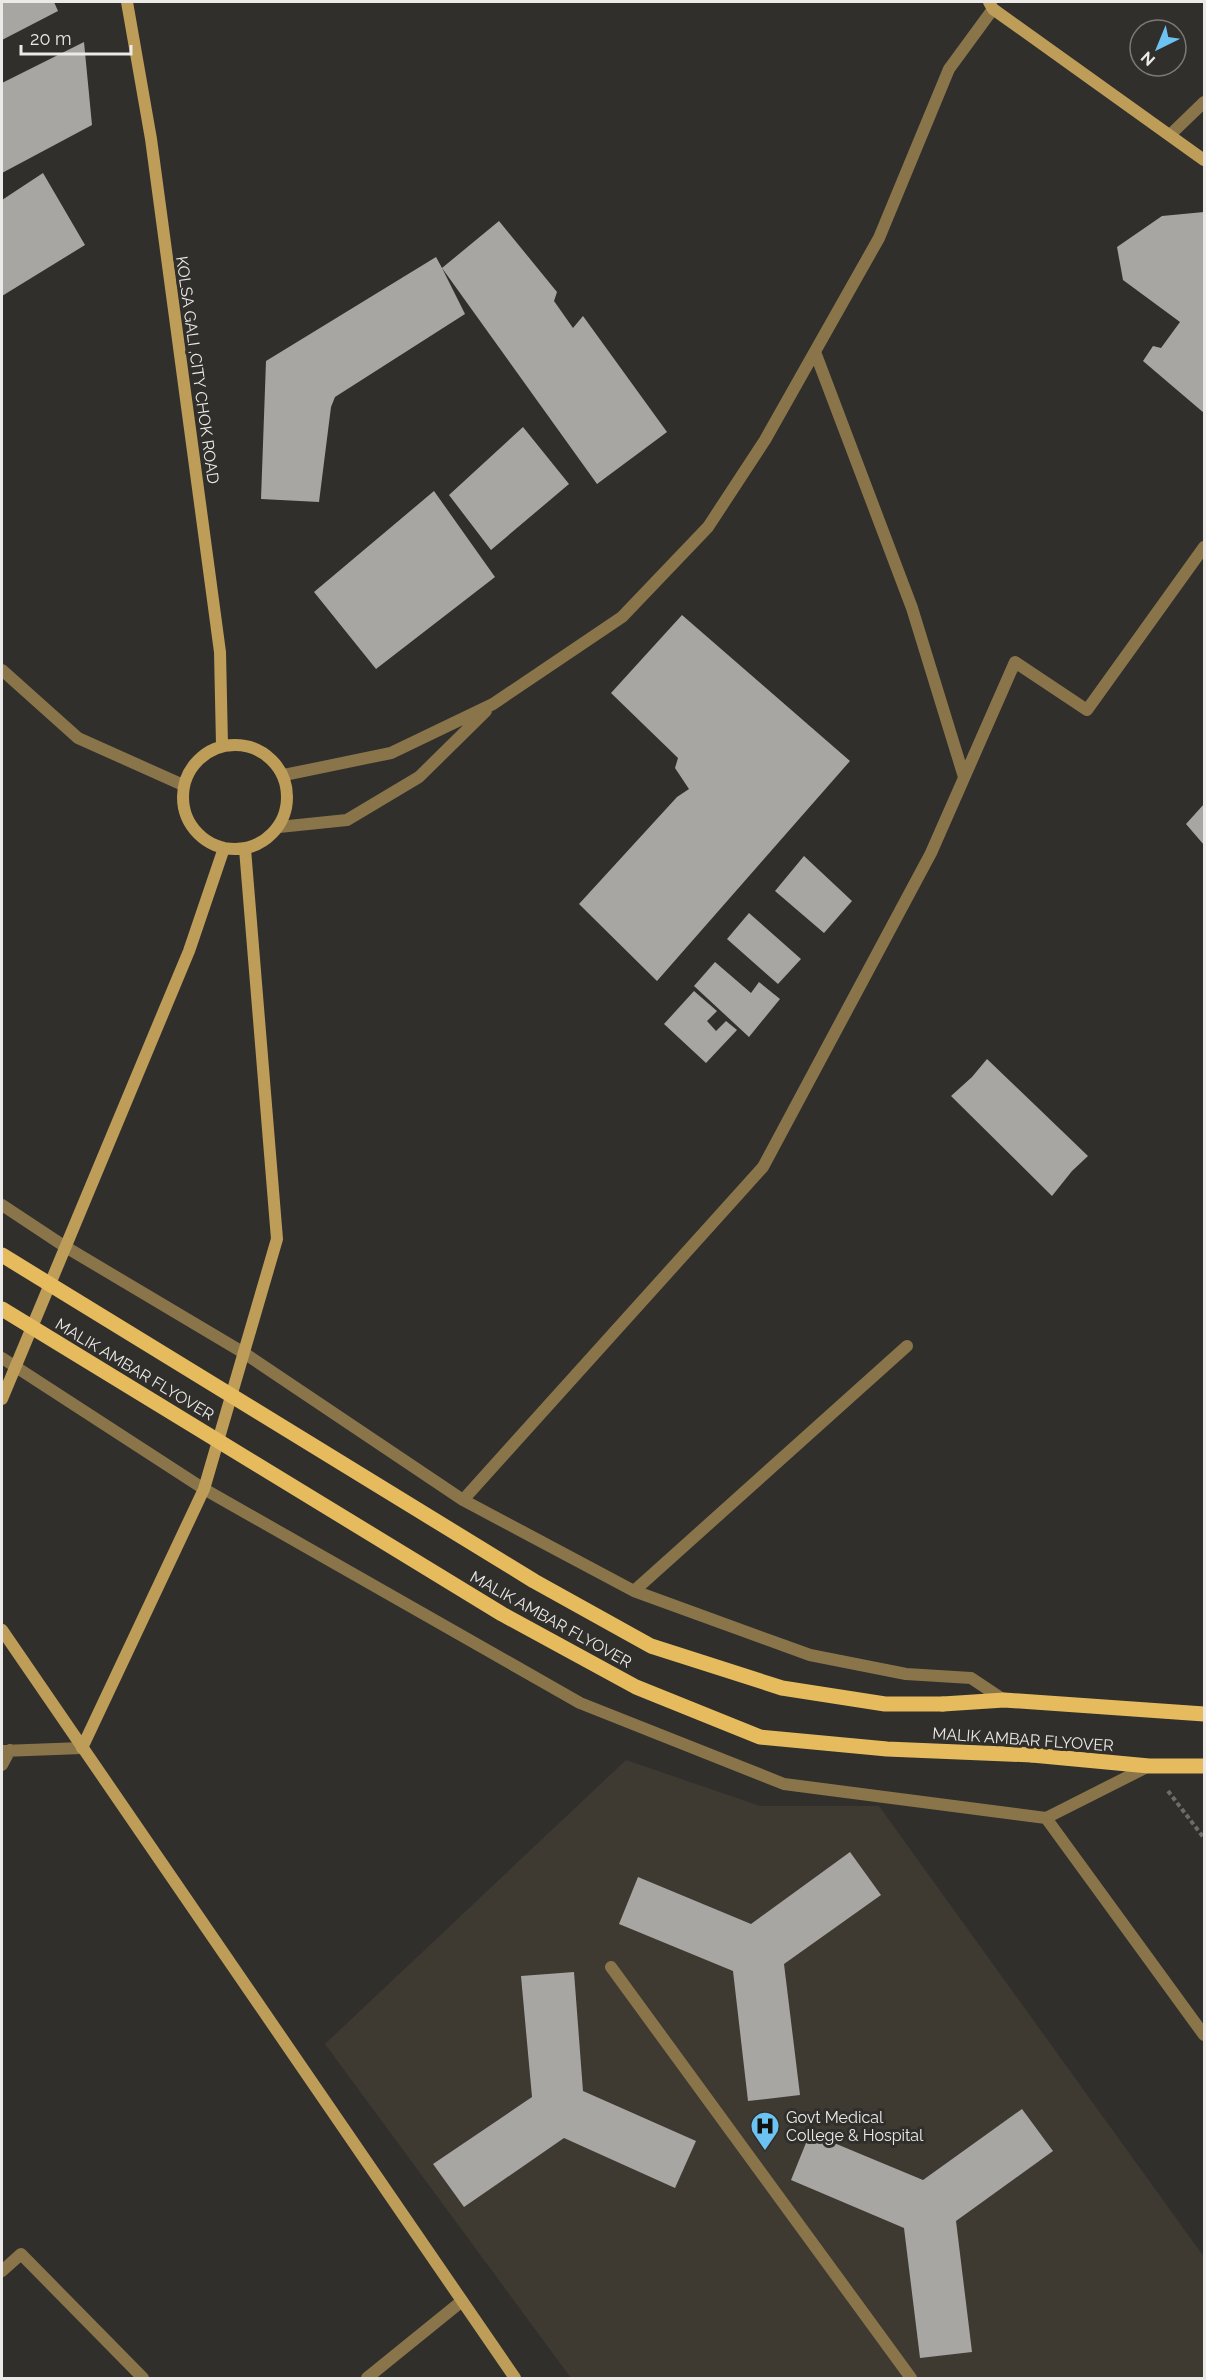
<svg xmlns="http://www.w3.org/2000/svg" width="1206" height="2380" viewBox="0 0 1206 2380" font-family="Raleway,sans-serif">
  <rect width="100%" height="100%" fill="#302f2c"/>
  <!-- built -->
  <path fill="#3e3a32" d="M626,1760L760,1806H879L1204,2257V2378H571L325,2044Z"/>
  <!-- building -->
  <path fill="#a7a6a2" d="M2,2H54L58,11L2,40Z
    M84,42L92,125L2,173V83Z
    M43,173L85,245L2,296V200Z
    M1204,212V413L1143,361L1153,346L1161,348L1180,322L1123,280L1117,247L1162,216Z
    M499,221L557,292L554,301L573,328L583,316L667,432L597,484L442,268L465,314L335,397L331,407L319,502L261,499L266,361L436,257L442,268Z
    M523,427L569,484L491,550L449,495Z
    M434,491L495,577L376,669L314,592Z
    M682,615L850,761L657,981L579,904L677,797L689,789L675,768L678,758L611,693Z
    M1204,804V845L1186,824Z
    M804,856L852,901L824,933L775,891Z
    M749,913L801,959L778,984L727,939Z
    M715,962L751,993L759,982L780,999L749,1037L694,986Z
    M694,991L717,1011L707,1021L716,1031L726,1021L737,1030L706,1063L664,1024Z
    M987,1059L1088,1156L1072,1171L1052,1196L951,1096L972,1077Z
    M850,1852L881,1895L784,1964L800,2095L748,2101L733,1971L619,1924L638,1877L751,1924Z
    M574,1972L583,2091L696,2141L675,2188L564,2138L464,2207L433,2164L532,2097L521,1976Z
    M1022,2109L1053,2151L956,2221L972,2352L920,2358L904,2228L791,2180L810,2133L923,2180Z"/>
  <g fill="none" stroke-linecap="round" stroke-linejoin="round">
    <!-- path -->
    <path stroke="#6d6c69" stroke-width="4" stroke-dasharray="4.5 3" stroke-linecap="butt" d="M1168,1791L1204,1838"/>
    <!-- lane -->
    <path stroke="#8a754b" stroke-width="12" d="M611,1967L911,2378"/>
    <!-- street -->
    <path stroke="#8a754b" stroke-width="12" d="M1170,135L1204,102
      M815,352L912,608L964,777
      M2,670L78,738L183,785
      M284,775L391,753L493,704L622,617L708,527L765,440L879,238L949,69L993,9
      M279,827L347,820L419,777L486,711
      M2,1205L64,1246L244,1353L463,1500L634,1591L810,1655L906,1674L971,1678L1004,1700
      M2,1358L204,1489L580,1703L784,1784L1046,1818L1149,1766
      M463,1500L763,1167L931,853L1015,662L1087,710L1204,547
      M634,1591L907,1346
      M2,1751L82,1748
      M2,1765L10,1750
      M1046,1818L1204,2035
      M2,2271L21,2254L143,2378
      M367,2378L462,2301"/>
    <!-- secondary -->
    <path stroke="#bd9d57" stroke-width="12" d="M127,2L151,139L220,652L222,745
      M989,2L993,9L1204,160
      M183 797a52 52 0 1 1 104 0a52 52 0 1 1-104 0Z
      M2,1399L189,951L224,848
      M2,1630L515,2378
      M82,1748L204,1489L277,1239L245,849"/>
    <!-- primary -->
    <path stroke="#e5bb5e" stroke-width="15" d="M943,1704L1004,1700L1204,1714
      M1032,1755L1149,1766H1204"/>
    <!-- primary-bridge -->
    <path stroke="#e5bb5e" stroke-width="15" d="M2,1255L534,1581L651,1646L782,1688L885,1704H943
      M2,1309L502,1614L636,1687L760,1737L887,1749L1032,1755"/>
  </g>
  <!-- icons -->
  <defs>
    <g id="hospital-pin" transform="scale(1.5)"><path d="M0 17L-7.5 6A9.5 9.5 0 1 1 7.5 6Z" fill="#6cc3f2" stroke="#302f2c"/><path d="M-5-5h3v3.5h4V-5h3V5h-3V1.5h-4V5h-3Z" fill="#111"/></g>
  </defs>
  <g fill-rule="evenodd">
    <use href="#hospital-pin" x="765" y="2126"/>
  </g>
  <g text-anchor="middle" stroke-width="6" stroke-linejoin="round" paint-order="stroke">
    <!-- street labels -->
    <g font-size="16" fill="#ebeae8" stroke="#302f2c">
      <text transform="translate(198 370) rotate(82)" y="6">KOLSA GALI ,CITY CHOK ROAD</text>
      <text transform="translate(135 1369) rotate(31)" y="6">MALIK AMBAR FLYOVER</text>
      <text transform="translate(551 1619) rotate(29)" y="6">MALIK AMBAR FLYOVER</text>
      <text transform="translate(1023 1739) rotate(4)" y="6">MALIK AMBAR FLYOVER</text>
    </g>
    <!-- poi labels -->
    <g font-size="16" fill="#ebeae8" stroke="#302f2c" text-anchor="start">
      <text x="786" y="2123">Govt Medical<tspan x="786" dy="18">College &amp; Hospital</tspan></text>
    </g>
  </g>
  <!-- border -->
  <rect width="1206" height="2380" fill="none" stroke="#ebeae8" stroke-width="6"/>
  <!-- north arrow -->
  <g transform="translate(1158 48) rotate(223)"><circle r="28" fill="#302f2c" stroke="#7b7a77" stroke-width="1.5"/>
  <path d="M0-4.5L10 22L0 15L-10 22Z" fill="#6cc3f2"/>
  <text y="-9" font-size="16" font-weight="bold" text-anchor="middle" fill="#ebeae8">N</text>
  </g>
  <!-- scale -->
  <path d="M21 45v9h110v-9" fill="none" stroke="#ebeae8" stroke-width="3"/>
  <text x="30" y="45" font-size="18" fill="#ebeae8" stroke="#302f2c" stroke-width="4.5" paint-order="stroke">20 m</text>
</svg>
